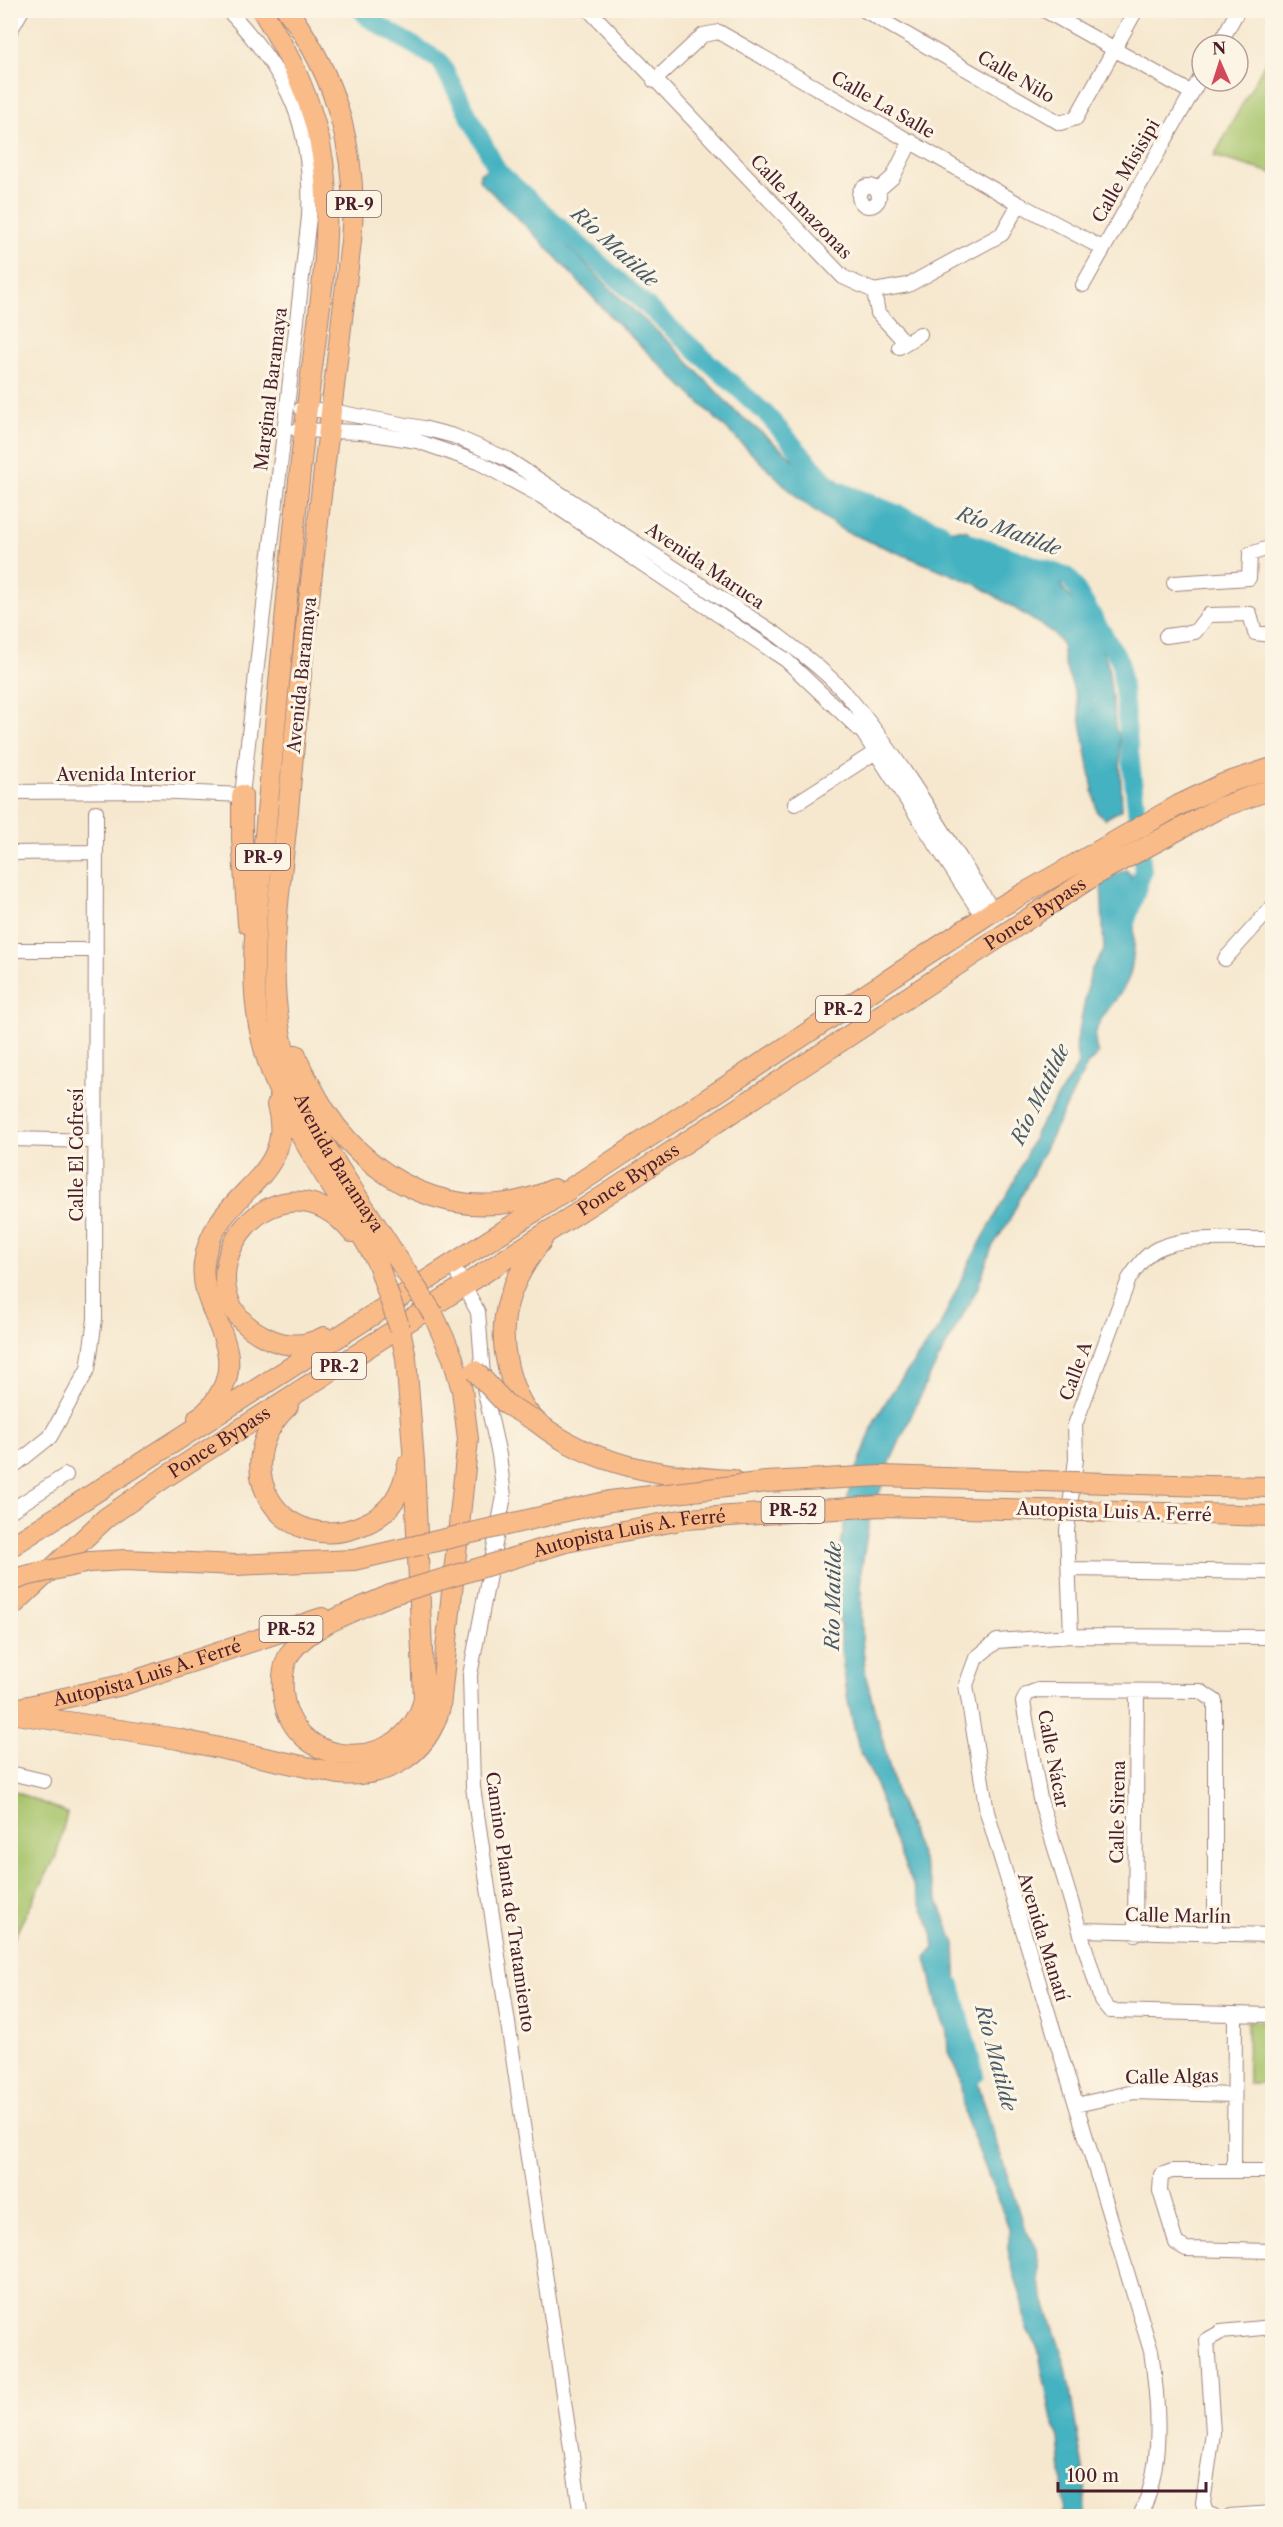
<svg xmlns="http://www.w3.org/2000/svg" width="1283" height="2527" viewBox="0 0 1283 2527" font-family="'Libre Caslon Text',serif">
  <rect width="100%" height="100%" fill="#fcf5e5"/>
  <filter id="ink" filterUnits="userSpaceOnUse"><feTurbulence type="fractalNoise" baseFrequency=".0167" numOctaves="2"/><feDisplacementMap in="SourceGraphic" scale="12" xChannelSelector="R" yChannelSelector="G"/><feConvolveMatrix kernelMatrix="1 2 1 2 8 2 1 2 1" color-interpolation-filters="sRGB"/></filter>
  <filter id="wash" filterUnits="userSpaceOnUse"><feTurbulence type="fractalNoise" baseFrequency=".008" numOctaves="4" result="noise"/><feDisplacementMap in="SourceGraphic" scale="24" xChannelSelector="R" yChannelSelector="G"/><feGaussianBlur stdDeviation="1.35" result="paint"/><feColorMatrix in="noise" values="0 0 0 0 0 0 0 0 0 0 0 0 0 0 0 0 0 1.4 0 .05"/><feComposite in="paint" operator="in"/></filter>
  <g filter="url(#wash)">
    <rect width="100%" height="100%" fill="#f6e8cf"/>
    <!-- green -->
    <path fill="#a7c46c" stroke="#78724c" stroke-width="1.5" d="M1272,50V173L1214,156Z
      M11,1790L67,1813L56,1856L11,1943Z
      M1247,2021H1272V2084H1248Z"/>
    <!-- water -->
    <path fill="#45b2c1" stroke="#486876" stroke-width="1.5" d="M487,169L505,183L622,300L670,343L735,411L801,465L835,478L855,498L880,515L898,521H932L951,530H966L999,559L1036,566L1059,580L1066,593L1093,622L1108,665L1116,730L1119,735L1122,809L1105,819L1097,812L1077,699L1064,662L1062,644L1052,632L978,585L844,531L800,500L611,317L543,243L479,180L480,174Z
      M1126,870L1131,875C1132,908 1139,945 1129,977C1119,1006 1085,1020 1098,1054L1087,1065L1009,1221L992,1247L977,1289L928,1379L891,1460L869,1522L861,1571L862,1639L866,1677L897,1796L955,1944L958,2021L1024,2228L1037,2248L1039,2283L1066,2367L1085,2480L1086,2516H1063L1065,2507L1059,2438L1052,2420L1038,2348L1026,2328L1020,2292L1009,2259V2228L964,2113L960,2078L948,2052L947,2032L938,2009L926,1957L934,1948L932,1930L890,1830L874,1779L859,1749L848,1701L841,1650V1626L834,1594L849,1491L875,1420L892,1392L939,1328L968,1265L1014,1182L1036,1132L1078,1065L1076,1046L1091,970L1104,951L1101,880Z"/>
    <g fill="none" stroke-linecap="round" stroke-linejoin="round">
      <!-- river -->
      <path stroke="#45b2c1" stroke-width="18" d="M361,10L369,19L440,61L498,171L766,414L831,487L941,531
        M966,541L1069,577L1120,661L1143,871L1125,926
        M952,1985L975,2075"/>
    </g>
  </g>
  <g filter="url(#ink)">
    <g fill="none" stroke-linecap="round" stroke-linejoin="round">
      <!-- minor casing -->
      <g stroke="#a0847d" stroke-width="16">
        <path id="minor" d="M589,10L843,277L874,291L908,285L1002,234L1019,204
          M864,10L1060,123L1076,118L1136,10
          M1044,10L1192,93
          M10,31L22,10
          M1219,45L1238,10
          M654,81L703,35L719,32L1019,204L1102,248
          M859 196a10 10 0 1 1 20 0a10 10 0 1 1-20 0Z
          M877,191L893,177L911,141
          M1083,285L1202,75
          M874,291L878,313L904,341
          M899,347L920,334
          M301,409L331,411L423,428L454,436L507,459L776,634C802,654 831,675 852,701C905,765 948,840 993,911
          M297,430L361,432L417,441L480,463L541,496L786,660L863,733L983,917
          M1174,583L1249,578L1250,554L1272,547
          M1166,636L1195,632L1208,615L1250,614L1255,633L1272,635
          M10,792L154,791L242,795L309,217C313,125 290,77 228,10
          M795,804L874,753
          M10,853L96,852
          M10,950H96
          M1225,959L1272,907
          M10,1139L95,1141
          M452,1264L478,1312L484,1388L499,1455L504,1496L470,1675L473,1787L581,2516
          M10,1469L50,1437L88,1369L95,1319L96,812
          M10,1511L66,1475
          M1070,1569L1272,1572
          M1071,1636L1067,1530L1076,1459L1075,1425L1129,1279C1137,1267 1145,1255 1157,1249C1187,1234 1240,1240 1272,1239
          M10,1773L44,1781
          M1082,1930L1272,1935
          M1135,1934L1137,1691
          M1215,1935V1701L1200,1691L1038,1690L1027,1694L1023,1702L1040,1799L1101,2000L1110,2011L1272,2015
          M1076,2105L1134,2092L1234,2095
          M1234,2171L1235,2014
          M1272,2171H1172L1161,2175L1160,2191L1176,2243L1186,2249L1272,2251
          M1140,2516C1164,2466 1159,2404 1151,2351L987,1812L966,1685L976,1658L997,1641L1071,1636L1272,1637
          M1214,2516L1206,2513L1203,2503L1213,2433L1207,2340L1221,2332L1272,2327
          M1230,2516L1272,2513"/>
      </g>
      <!-- highway casing -->
      <g stroke="#a0847d" stroke-width="22">
        <g id="highway">
          <path d="M262,10C291,57 315,106 323,161C334,243 316,326 307,408C291,546 279,685 266,824C260,890 247,960 259,1026C275,1116 337,1186 378,1264"/>
          <path id="s1" d="M287,10C338,77 359,159 351,241C330,427 305,613 289,800C282,881 264,966 283,1046C301,1122 353,1188 394,1253"/>
          <path d="M242,795V839L248,924"/>
          <path d="M296,1055C300,1070 310,1083 317,1097C363,1181 460,1232 554,1189"/>
          <path d="M542,1240C513,1278 496,1314 507,1363C511,1383 521,1409 538,1423C592,1466 667,1477 733,1480"/>
          <path d="M324,1337C305,1347 286,1347 267,1338C164,1290 273,1137 352,1232"/>
          <path d="M288,1406C222,1468 284,1561 365,1524C391,1513 403,1492 408,1464"/>
          <path d="M198,1418C209,1412 216,1401 222,1390C245,1344 198,1309 204,1263C213,1190 299,1181 277,1105"/>
          <path d="M1207,1486L1272,1487"/>
          <path d="M1205,1514L1272,1516"/>
          <path d="M10,1547L582,1181L993,911L1179,805L1223,784L1272,768"/>
          <path d="M390,1595C360,1609 310,1625 291,1652C283,1663 282,1678 283,1692C290,1773 406,1776 424,1699L414,1462L406,1358L400,1329"/>
          <path id="s2" d="M10,1608L106,1518L164,1478L610,1192L1098,873L1219,808L1272,789"/>
          <path id="s3" d="M20,1708L122,1685L322,1618"/>
          <path d="M10,1713L178,1739L339,1774C388,1778 427,1755 440,1707L468,1439L462,1390L453,1358L433,1314"/>
        </g>
      </g>
      <!-- minor -->
      <use href="#minor" stroke="#fff" stroke-width="14"/>
      <!-- highway -->
      <use href="#highway" stroke="#f9bc89" stroke-width="20"/>
      <!-- highway-bridge casing -->
      <g stroke="#a0847d" stroke-width="22" stroke-linecap="butt">
        <g id="highway-bridge">
          <path d="M394,1253L433,1314"/>
          <path d="M378,1264L400,1329"/>
          <path d="M475,1371L506,1404L537,1422"/>
          <path d="M10,1582L25,1576L89,1562L125,1560L236,1565L354,1560L610,1501L766,1482L881,1476L1207,1486"/>
          <path id="s4" d="M390,1595L566,1542L686,1519L880,1506L1205,1514"/>
        </g>
      </g>
      <!-- highway-bridge -->
      <use href="#highway-bridge" stroke="#f9bc89" stroke-width="20"/>
    </g>
  </g>
  <g text-anchor="middle" stroke-width="6" stroke-linejoin="round" paint-order="stroke">
    <!-- shield labels -->
    <g fill="#fcf5e5" stroke="#7f5f63" stroke-width="1.5">
      <rect x="327" y="191" width="54" height="26" rx="4.5"/>
      <rect x="236" y="844" width="54" height="26" rx="4.5"/>
      <rect x="816" y="996" width="54" height="26" rx="4.5"/>
      <rect x="312" y="1353" width="54" height="26" rx="4.5"/>
      <rect x="761.5" y="1497" width="63" height="26" rx="4.5"/>
      <rect x="259.5" y="1616" width="63" height="26" rx="4.5"/>
    </g>
    <g font-size="16" font-weight="bold" fill="#4a1f2b">
      <text x="354" y="210">PR-9</text>
      <text x="263" y="863">PR-9</text>
      <text x="843" y="1015">PR-2</text>
      <text x="339" y="1372">PR-2</text>
      <text x="793" y="1516">PR-52</text>
      <text x="291" y="1635">PR-52</text>
    </g>
    <!-- street labels -->
    <g font-size="18" fill="#4a1f2b" stroke="#fcf5e5">
      <text transform="translate(1016 77) rotate(30)" y="6">Calle Nilo</text>
      <text transform="translate(883 105) rotate(30)" y="6">Calle La Salle</text>
      <text transform="translate(1126 171) rotate(-60)" y="6">Calle Misisipi</text>
      <text transform="translate(801 207) rotate(46)" y="6">Calle Amazonas</text>
      <text transform="translate(271 389) rotate(-83)" y="6">Marginal Baramaya</text>
      <text transform="translate(705 566) rotate(34)" y="6">Avenida Maruca</text>
      <text transform="translate(302 675) rotate(-84)" y="6">Avenida Baramaya</text>
      <text x="126" y="781">Avenida Interior</text>
      <text dy="6" stroke="none"><textPath href="#s2" startOffset="1240">Ponce Bypass</textPath></text>
      <text transform="translate(77 1155) rotate(-90)" y="6">Calle El Cofresí</text>
      <text dy="6" stroke="none"><textPath href="#s1" startOffset="1185">Avenida Baramaya</textPath></text>
      <text dy="6" stroke="none"><textPath href="#s2" startOffset="754">Ponce Bypass</textPath></text>
      <text transform="translate(1076 1371) rotate(-70)" y="6">Calle A</text>
      <text dy="6" stroke="none"><textPath href="#s2" startOffset="268">Ponce Bypass</textPath></text>
      <text transform="translate(1114 1512) rotate(2)" y="6">Autopista Luis A. Ferré</text>
      <text dy="6" stroke="none"><textPath href="#s4" startOffset="248">Autopista Luis A. Ferré</textPath></text>
      <text dy="6" stroke="none"><textPath href="#s3" startOffset="132">Autopista Luis A. Ferré</textPath></text>
      <text transform="translate(1053 1759) rotate(79)" y="6">Calle Nácar</text>
      <text transform="translate(1118 1812) rotate(-89)" y="6">Calle Sirena</text>
      <text transform="translate(510 1902) rotate(82)" y="6">Camino Planta de Tratamiento</text>
      <text transform="translate(1178 1916) rotate(1)" y="6">Calle Marlín</text>
      <text transform="translate(1043 1937) rotate(73)" y="6">Avenida Manatí</text>
      <text transform="translate(1172 2077) rotate(-1)" y="6">Calle Algas</text>
    </g>
    <!-- water labels -->
    <g font-size="20" font-style="italic" fill="#485a67" stroke="#fcf5e5">
      <text transform="translate(615 247) rotate(42)" y="7">Río Matilde</text>
      <text transform="translate(1009 531) rotate(20)" y="7">Río Matilde</text>
      <text transform="translate(1040 1094) rotate(-64)" y="7">Río Matilde</text>
      <text transform="translate(833 1596) rotate(-89)" y="7">Río Matilde</text>
      <text transform="translate(996 2058) rotate(75)" y="7">Río Matilde</text>
    </g>
  </g>
  <!-- margin -->
  <rect width="1283" height="2527" fill="none" stroke="#fcf5e5" stroke-width="36"/>
  <!-- north arrow -->
  <g transform="translate(1220 63) rotate(357)"><circle r="28" fill="#fcf5e5" stroke="#b59f9b" stroke-width="1.5"/>
  <path d="M0-4.5L10 22L0 15L-10 22Z" fill="#d1495b"/>
  <text y="-9" font-size="16" font-weight="bold" text-anchor="middle" fill="#4a1f2b">N</text>
  </g>
  <!-- scale -->
  <path d="M1058 2482v9h148v-9" fill="none" stroke="#4a1f2b" stroke-width="3"/>
  <text x="1067" y="2482" font-size="18" fill="#4a1f2b" stroke="#fcf5e5" stroke-width="4.5" paint-order="stroke">100 m</text>
</svg>
